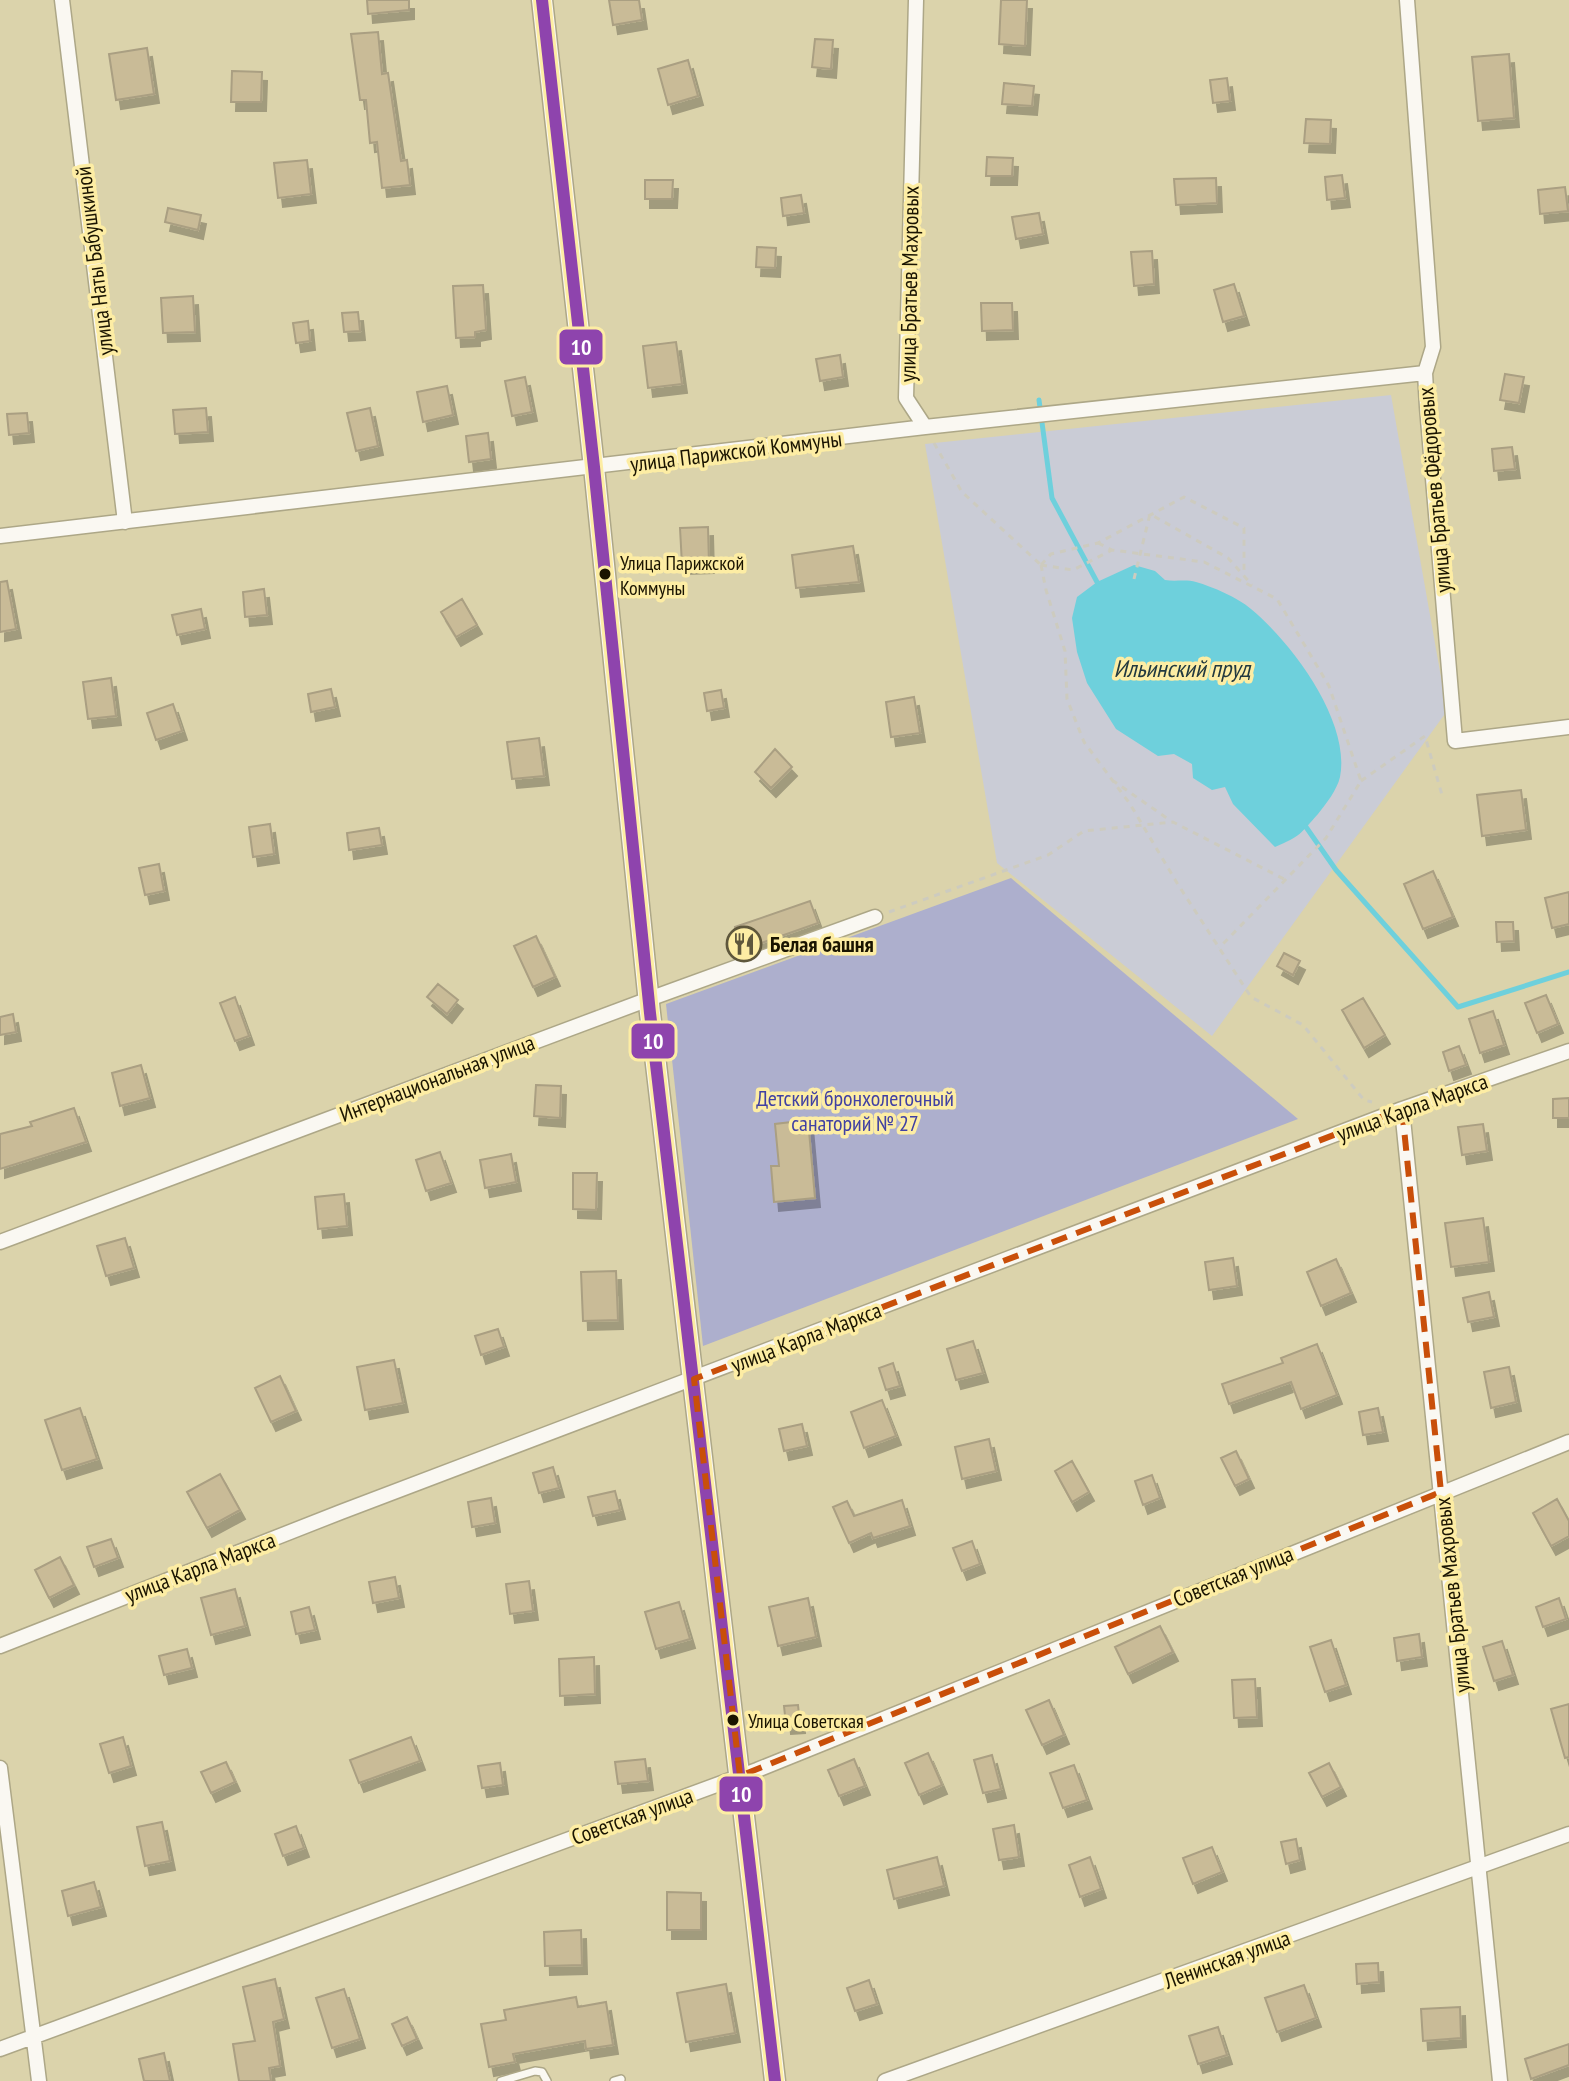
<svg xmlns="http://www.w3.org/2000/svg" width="1569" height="2081" viewBox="0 0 1569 2081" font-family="'PT Sans Narrow',sans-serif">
  <defs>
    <filter id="shadow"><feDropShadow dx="5" dy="9" stdDeviation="0" flood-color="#0004"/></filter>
  </defs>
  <rect width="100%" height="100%" fill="#dbd3ab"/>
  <!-- green -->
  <path fill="#caccd6" d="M1391,395L1447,711L1212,1036L997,863L925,444Z"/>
  <!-- forest -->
  <path fill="#adafcd" d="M1011,878L1298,1119L703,1346L666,1004Z"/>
  <!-- water -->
  <path fill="#6ed0dc" d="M1134,565L1155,571L1165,580C1175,582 1186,579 1196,582C1213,587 1237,597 1251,609C1291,642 1351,721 1340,777C1337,790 1326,804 1318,814C1300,834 1301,836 1275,847L1233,804L1225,787L1212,790L1193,778L1192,764L1174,754L1158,756L1116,729L1087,683L1077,652L1072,618L1077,597L1097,582Z"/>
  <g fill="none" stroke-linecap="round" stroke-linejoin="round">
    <!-- stream -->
    <path stroke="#6ed0dc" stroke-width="5" d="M1039,400L1052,498L1097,582
      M1306,827L1336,870L1458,1007L1569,972"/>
  </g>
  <!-- building -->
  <path fill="#c9bb97" stroke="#aa9f82" stroke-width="2" filter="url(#shadow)" d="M367,0H409V10L368,14Z
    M609,0H639L642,20L613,25Z
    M1001,0H1027L1025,46L999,44Z
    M378,32L382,74L388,73L401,161L407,160L410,185L382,188L377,142L370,143L366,100H360L351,34Z
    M815,39L833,40L831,69L812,67Z
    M147,48L154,94L116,100L109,54Z
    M1509,54L1514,118L1478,121L1472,57Z
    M688,60L698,96L668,105L658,69Z
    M232,71L262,72L261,102H231Z
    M1227,78L1230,101L1213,103L1210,80Z
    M1004,83L1034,86L1032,106L1002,104Z
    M1306,119L1331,120L1330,144L1304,143Z
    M987,157L1013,158L1012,176H986Z
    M307,160L311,194L278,198L274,163Z
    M1342,175L1345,198L1327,200L1325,177Z
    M1216,178L1217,203L1176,205L1174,179Z
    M645,180H673L672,199H645Z
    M1565,187L1568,211L1540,214L1538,190Z
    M801,195L804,213L783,216L781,198Z
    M168,208L201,215L198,230L165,222Z
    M1039,213L1043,234L1016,239L1012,217Z
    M757,247L776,248L775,268L756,267Z
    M1152,251L1154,284L1134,286L1131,252Z
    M1234,284L1244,316L1223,322L1214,290Z
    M483,285L486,330L475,332V337L456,338L453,286Z
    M193,296L195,332L163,333L161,298Z
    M981,303H1012L1013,330L982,331Z
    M358,312L360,331L344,332L342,313Z
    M308,321L310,341L296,343L293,323Z
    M676,342L682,384L648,388L643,346Z
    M840,355L843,377L820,381L816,359Z
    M1505,374L1524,377L1519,403L1500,400Z
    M525,377L532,412L512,416L505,381Z
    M447,386L453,415L423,422L417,392Z
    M206,408L208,432L175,434L173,410Z
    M370,408L378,446L356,451L347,413Z
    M27,413L29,433L9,435L7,414Z
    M488,433L491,459L469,462L466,436Z
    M1512,447L1515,469L1494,471L1492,449Z
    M708,527L709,564L682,565L680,528Z
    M853,546L859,582L796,588L792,555Z
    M7,581L16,629L0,632V582Z
    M264,589L267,615L245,617L243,592Z
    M462,599L477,625L456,637L441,612Z
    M201,609L205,629L177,635L172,615Z
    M111,678L116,716L88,719L83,682Z
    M331,689L335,707L311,712L308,694Z
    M721,690L724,708L707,711L704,693Z
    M914,697L920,733L891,737L886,702Z
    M173,704L182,731L156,740L147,713Z
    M539,738L544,776L512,779L507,742Z
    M775,749L792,767L771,788L755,772Z
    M1521,790L1526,830L1482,836L1477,795Z
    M270,824L274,854L253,857L249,827Z
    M379,828L382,845L349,850L347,833Z
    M159,864L164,891L145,895L139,868Z
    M1433,871L1453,917L1423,929L1404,884Z
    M1569,892V924L1552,928L1545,898Z
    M810,901L818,923L750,947L748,953L735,954L732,949L738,940L735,927Z
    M1496,922H1513L1514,941L1497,942Z
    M536,936L555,977L533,987L514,946Z
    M1284,953L1300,961L1293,975L1277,966Z
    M438,984L458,1000L447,1014L427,997Z
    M1546,995L1558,1024L1537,1033L1525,1003Z
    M235,997L249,1036L235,1041L220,1003Z
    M1363,998L1385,1035L1364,1048L1342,1010Z
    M1493,1011L1504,1045L1480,1053L1469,1019Z
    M13,1014L16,1032L0,1035V1017Z
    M1459,1046L1466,1065L1449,1071L1443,1052Z
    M141,1065L150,1098L120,1106L112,1073Z
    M536,1085L561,1086L560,1118L534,1116Z
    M1569,1098V1118H1553V1099Z
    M74,1108L86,1142L0,1169V1134L32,1126L30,1122Z
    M808,1120L815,1198L774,1202L771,1166H779L775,1124Z
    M1483,1124L1487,1151L1462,1155L1458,1127Z
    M440,1152L451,1183L426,1191L416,1160Z
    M511,1154L516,1182L485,1188L480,1160Z
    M573,1173H597L596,1210L573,1209Z
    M344,1194L347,1226L318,1229L315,1197Z
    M1483,1218L1489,1262L1451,1267L1445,1223Z
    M125,1238L134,1268L106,1276L97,1246Z
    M1233,1258L1237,1286L1209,1290L1205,1262Z
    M1336,1259L1351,1293L1321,1306L1307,1272Z
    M616,1271L618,1320L583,1321L581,1272Z
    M1489,1292L1494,1317L1468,1322L1463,1298Z
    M498,1329L504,1347L481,1355L475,1336Z
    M973,1341L983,1373L956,1380L947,1349Z
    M1317,1344L1337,1395L1301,1409L1291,1382L1229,1404L1222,1384L1283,1363L1281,1358Z
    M394,1360L403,1403L365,1410L357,1367Z
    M893,1363L900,1386L886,1390L879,1368Z
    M1509,1367L1516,1402L1491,1408L1484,1372Z
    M280,1376L296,1411L271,1422L255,1388Z
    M882,1400L896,1436L864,1448L851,1412Z
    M80,1408L97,1459L62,1470L45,1420Z
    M1378,1408L1383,1432L1363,1435L1359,1412Z
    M802,1424L807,1446L784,1451L779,1429Z
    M989,1439L996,1471L962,1479L955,1447Z
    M1236,1451L1249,1479L1235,1486L1221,1458Z
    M1072,1461L1089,1492L1072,1502L1055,1471Z
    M553,1467L559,1488L539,1493L533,1473Z
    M220,1474L240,1510L207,1528L187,1492Z
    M1152,1475L1160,1498L1143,1505L1135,1481Z
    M615,1491L620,1510L593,1516L588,1497Z
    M491,1498L495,1523L472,1527L468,1502Z
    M1557,1499L1569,1521V1536L1551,1546L1533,1513Z
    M902,1500L910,1526L873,1538L871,1533L849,1543L833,1507L847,1501L854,1516Z
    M111,1539L118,1558L94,1567L87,1547Z
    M972,1541L980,1564L962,1571L953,1548Z
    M60,1557L74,1585L49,1598L35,1570Z
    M395,1577L399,1598L373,1603L369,1582Z
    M529,1581L533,1611L510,1614L506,1584Z
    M235,1589L245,1626L211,1635L201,1598Z
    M808,1598L816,1637L778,1646L769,1607Z
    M1559,1598L1566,1619L1543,1627L1536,1607Z
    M679,1602L690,1639L656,1649L645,1612Z
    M309,1607L315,1630L296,1634L291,1612Z
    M1160,1626L1173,1652L1128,1674L1115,1647Z
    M1419,1634L1422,1657L1397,1661L1394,1638Z
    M1331,1640L1346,1685L1325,1692L1310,1647Z
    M1502,1641L1513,1675L1494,1681L1483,1647Z
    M187,1649L192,1668L164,1675L159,1656Z
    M594,1657L595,1694L560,1696L559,1659Z
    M1255,1679L1257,1717L1234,1718L1232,1680Z
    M1049,1700L1064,1735L1042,1745L1026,1710Z
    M1569,1704V1757L1565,1758L1551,1709Z
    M798,1705L800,1724L786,1725L784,1706Z
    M123,1737L131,1766L109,1773L100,1744Z
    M411,1737L420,1761L359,1783L350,1760Z
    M928,1753L942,1785L919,1795L905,1763Z
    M992,1755L1001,1789L983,1793L974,1760Z
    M645,1759L648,1781L618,1784L615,1762Z
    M854,1759L865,1786L839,1796L828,1770Z
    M226,1762L235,1782L211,1793L201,1772Z
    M500,1763L503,1785L482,1788L478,1766Z
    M1329,1763L1341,1787L1322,1797L1309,1773Z
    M1074,1765L1087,1800L1063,1808L1050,1773Z
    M162,1822L170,1861L145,1866L137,1827Z
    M1014,1825L1019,1857L999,1860L993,1829Z
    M296,1826L304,1848L283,1856L275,1834Z
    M1296,1839L1300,1860L1286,1864L1281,1842Z
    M1212,1847L1222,1872L1193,1884L1183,1858Z
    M937,1857L944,1886L894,1899L887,1870Z
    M1090,1857L1101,1889L1080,1897L1069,1865Z
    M94,1882L101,1907L68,1916L62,1891Z
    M667,1892L701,1893V1930H667Z
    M581,1930L582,1965L545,1966L544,1932Z
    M1378,1963L1379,1982L1357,1984L1356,1964Z
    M275,1979L284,2019L273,2022L280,2066L269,2068L271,2081H239L233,2044L255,2041L243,1987Z
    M869,1980L877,2004L855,2011L847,1988Z
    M726,1984L735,2033L686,2042L677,1993Z
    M1304,1985L1316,2018L1277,2032L1265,1998Z
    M344,1989L360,2039L332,2048L316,1998Z
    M576,1997L578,2007L606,2002L613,2045L586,2049L585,2041L513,2054L515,2062L489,2067L481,2024L506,2020L504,2010Z
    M1460,2007L1461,2038L1423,2041L1421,2009Z
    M407,2017L417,2039L402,2046L392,2024Z
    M1218,2027L1227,2055L1198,2064L1189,2036Z
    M1569,2044V2065L1531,2079L1525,2059Z
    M164,2053L170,2081H144L139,2059Z"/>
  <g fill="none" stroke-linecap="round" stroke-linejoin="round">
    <!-- lane casing -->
    <g stroke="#ada787" stroke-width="10">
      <path id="lane" d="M501,2081L535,2071L542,2072L547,2081
        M614,2081L621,2079"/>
    </g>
    <!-- street casing -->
    <g stroke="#ada787" stroke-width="17">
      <path id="street" d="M62,0L125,522
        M916,0L906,398L925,427
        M1407,0L1433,347L1425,373L1427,407L1455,741L1569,727
        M0,536L925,427L1425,373
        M1402,1109L1500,2081
        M0,1242L649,999L875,917
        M0,1646L341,1512L1402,1109L1569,1051
        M0,1768L39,2081
        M0,2049L757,1770L1569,1442
        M885,2081L1569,1834"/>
    </g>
    <!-- secondary casing -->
    <g stroke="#ada787" stroke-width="23">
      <path id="secondary" d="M542,0L594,467L650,1013L775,2081"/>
    </g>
    <!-- path -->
    <path stroke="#cdcbbf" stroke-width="3" stroke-dasharray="6 6" stroke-linecap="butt" d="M934,443L962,492L1041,565
      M1098,543L1112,550L1204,562L1277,599L1329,686L1361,781L1326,838L1219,948
      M1041,565L1046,590L1065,651L1067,699L1084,742L1130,804L1177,883L1251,997L1303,1025L1364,1100L1372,1102
      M1041,565L1051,554L1098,543L1184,497L1244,528V576
      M1041,565L1073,570L1112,550
      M1134,579L1150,514L1228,558L1252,585
      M1112,780L1171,821
      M1361,781L1425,736L1442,795
      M889,912L1048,855L1084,831L1173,822L1286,880"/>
    <!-- lane -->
    <use href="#lane" stroke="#faf8f2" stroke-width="7"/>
    <!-- street -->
    <use href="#street" stroke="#faf8f2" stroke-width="14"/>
    <!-- secondary -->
    <use href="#secondary" stroke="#faf8f2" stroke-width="20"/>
    <!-- bus-1 casing -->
    <g stroke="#fdeda4" stroke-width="18">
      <path id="bus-1" d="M542,0L594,467L650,1013L775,2081"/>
    </g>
    <!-- bus-1 -->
    <use href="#bus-1" stroke="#8e44ad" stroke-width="12"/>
  </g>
  <!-- marked area -->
  <path fill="none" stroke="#c94f0a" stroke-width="6" stroke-dasharray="16 10" stroke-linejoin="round" d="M1402,1109L1441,1492L740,1776L694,1379Z"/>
  <!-- icons -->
  <defs>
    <g id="restaurant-ring" transform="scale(1.8)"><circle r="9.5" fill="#fdeda4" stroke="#5e573c" stroke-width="1.5"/><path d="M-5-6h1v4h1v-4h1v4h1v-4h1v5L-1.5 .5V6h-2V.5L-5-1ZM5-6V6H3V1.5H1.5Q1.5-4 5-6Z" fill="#5e573c"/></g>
  </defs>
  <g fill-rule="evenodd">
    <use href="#restaurant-ring" x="744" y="944"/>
  </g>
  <!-- markers -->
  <g fill="#1a1400" stroke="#fdeda4" stroke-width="3">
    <circle cx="605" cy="574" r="7"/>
    <circle cx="733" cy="1720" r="7"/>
  </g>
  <g text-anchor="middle" stroke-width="7" stroke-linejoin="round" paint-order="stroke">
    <!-- bus labels -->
    <g font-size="20" fill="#1a1400" stroke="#fdeda4" text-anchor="start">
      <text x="620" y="570">Улица Парижской<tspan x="620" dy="25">Коммуны</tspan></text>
      <text x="748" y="1728">Улица Советская</text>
    </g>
    <!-- street labels -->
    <g font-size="22" fill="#1a1400" stroke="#fdeda4">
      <text transform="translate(94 261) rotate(-97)" y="8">улица Наты Бабушкиной</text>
      <text transform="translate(909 284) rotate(-89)" y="8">улица Братьев Махровых</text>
      <text transform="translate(736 451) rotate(-7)" y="8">улица Парижской Коммуны</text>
      <text transform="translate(1434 490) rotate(-95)" y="8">улица Братьев Фёдоровых</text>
      <text transform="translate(437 1078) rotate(-21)" y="8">Интернациональная улица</text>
      <text transform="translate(1412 1107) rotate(-20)" y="8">улица Карла Маркса</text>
      <text transform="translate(806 1337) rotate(-21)" y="8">улица Карла Маркса</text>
      <text transform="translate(200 1567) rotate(-21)" y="8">улица Карла Маркса</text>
      <text transform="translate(1233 1576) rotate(-22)" y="8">Советская улица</text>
      <text transform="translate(1452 1595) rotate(-96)" y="8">улица Братьев Махровых</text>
      <text transform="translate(632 1816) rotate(-20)" y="8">Советская улица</text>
      <text transform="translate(1227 1959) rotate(-20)" y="8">Ленинская улица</text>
    </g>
    <!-- poi labels -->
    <g font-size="22" font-weight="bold" fill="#1a1400" stroke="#fdeda4" text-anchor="start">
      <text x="770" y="952">Белая башня</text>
    </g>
    <!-- park labels -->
    <g font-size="22" fill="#4040a3" stroke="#fdeda4">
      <text x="855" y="1106">Детский бронхолегочный<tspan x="855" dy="25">санаторий № 27</tspan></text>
    </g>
    <!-- water labels -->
    <g font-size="24" font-style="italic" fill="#22393f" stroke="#fdeda4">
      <text x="1182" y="677">Ильинский пруд</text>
    </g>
  </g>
  <g stroke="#fdeda4" stroke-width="3">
    <rect x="558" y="328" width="46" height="38" rx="8" fill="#8e44ad"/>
    <rect x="630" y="1022" width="46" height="38" rx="8" fill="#8e44ad"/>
    <rect x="718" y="1775" width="46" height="38" rx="8" fill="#8e44ad"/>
  </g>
  <g font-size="22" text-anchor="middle" font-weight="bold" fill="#fff">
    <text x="581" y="355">10</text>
    <text x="653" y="1049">10</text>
    <text x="741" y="1802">10</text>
  </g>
</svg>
